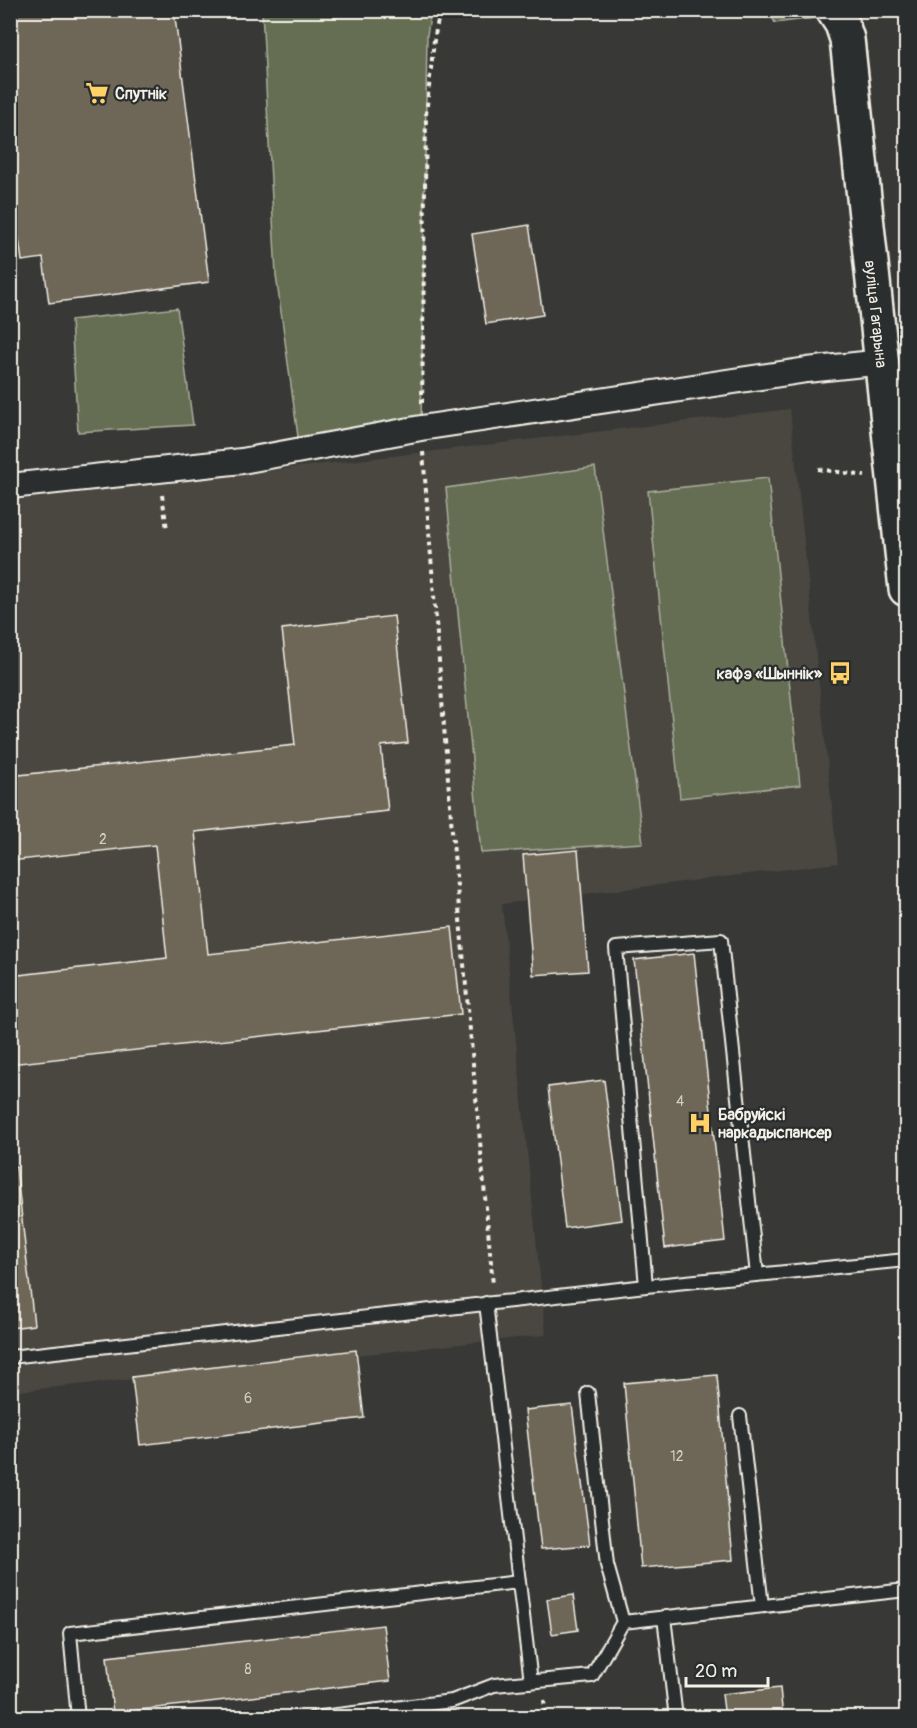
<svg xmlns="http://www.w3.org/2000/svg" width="917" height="1728" viewBox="0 0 917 1728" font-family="Pangolin,sans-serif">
  <rect width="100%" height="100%" fill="#383836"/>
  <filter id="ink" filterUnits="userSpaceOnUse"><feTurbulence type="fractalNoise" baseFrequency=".0167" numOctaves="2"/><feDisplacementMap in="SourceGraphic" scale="12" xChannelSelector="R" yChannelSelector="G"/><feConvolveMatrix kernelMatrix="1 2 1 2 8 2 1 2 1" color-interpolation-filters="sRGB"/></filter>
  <g filter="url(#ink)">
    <!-- built -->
    <path fill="#484640" d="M790,409L838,863L502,904L546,1335L11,1392L10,501Z"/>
    <!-- green -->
    <path fill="#656d53" stroke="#acaf9e" stroke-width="1.5" d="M262,11H431L427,35L421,428L300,451L276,275Z
      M769,11H819L824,17L775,23Z
      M177,308L193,425L78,432L71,320Z
      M595,467L643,843L481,853L446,488Z
      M768,478L800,785L680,798L648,491Z"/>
    <!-- building -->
    <path fill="#6e6656" stroke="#f4f1e8" stroke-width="1.5" d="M10,10H174L209,282L49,303L43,258L22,261L10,176Z
      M529,225L543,315L486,324L472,234Z
      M394,616L408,743L381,746L388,811L195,832L208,954L452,927L461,1014L10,1064V976L167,958L155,845L10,861V776L295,745L282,629Z
      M578,850L588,971L533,975L523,855Z
      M694,953L725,1241L665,1248L634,960Z
      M604,1080L622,1220L565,1228L548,1087Z
      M16,1166L34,1325L10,1328V1167Z
      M356,1350L364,1418L140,1445L132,1377Z
      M717,1375L733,1560L641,1568L624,1383Z
      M572,1405L590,1545L541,1549L525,1410Z
      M573,1595L578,1630L552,1634L547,1599Z
      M383,1625L390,1681L113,1713L107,1657Z
      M780,1688L783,1718H725L722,1694Z"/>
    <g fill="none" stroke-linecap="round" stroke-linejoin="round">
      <!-- lane casing -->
      <g stroke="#f4f1e8" stroke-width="16">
        <path id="lane" d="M646,1286L616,948L721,940L757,1275
          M486,1303L519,1582
          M10,1357L646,1286L906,1260
          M588,1393L607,1565L623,1622
          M740,1416L762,1606
          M664,1617L676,1718
          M78,1718L70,1633L519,1582L531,1682
          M313,1718L452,1701L494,1685L592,1676L623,1622L906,1590"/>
      </g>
      <!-- street casing -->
      <g stroke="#f4f1e8" stroke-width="28">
        <path id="street" d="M10,486L242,461L421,428L807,370L883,362"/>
      </g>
      <!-- secondary casing -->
      <g stroke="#f4f1e8" stroke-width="38">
        <g id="secondary">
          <path id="s1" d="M833,10L842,24L847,39L906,589"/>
        </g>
      </g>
      <!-- path -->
      <path stroke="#f4f1e8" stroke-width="4" stroke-dasharray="4.5 4.5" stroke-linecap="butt" d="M422,403L426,115L434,40L440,10
        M423,452L452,831L493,1285
        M818,469L865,476
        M162,495L167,529
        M544,1700L546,1718"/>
      <!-- lane -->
      <use href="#lane" stroke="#2a2d2e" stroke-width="12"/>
      <!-- street -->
      <use href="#street" stroke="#2a2d2e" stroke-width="24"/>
      <!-- secondary -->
      <use href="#secondary" stroke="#2a2d2e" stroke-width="33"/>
    </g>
  </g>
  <!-- icons -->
  <defs>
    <g id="supermarket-bare" transform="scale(1.8)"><path d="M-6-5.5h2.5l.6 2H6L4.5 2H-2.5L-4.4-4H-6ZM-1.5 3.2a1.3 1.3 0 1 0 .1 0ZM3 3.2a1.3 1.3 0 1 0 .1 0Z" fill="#ffd166" stroke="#2a2d2e" stroke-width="2.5" paint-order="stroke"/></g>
    <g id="bus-bare" transform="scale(1.8)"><path d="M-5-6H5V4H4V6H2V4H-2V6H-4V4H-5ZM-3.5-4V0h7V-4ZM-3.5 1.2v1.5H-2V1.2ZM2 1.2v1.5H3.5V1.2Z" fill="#ffd166" stroke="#2a2d2e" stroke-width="2.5" paint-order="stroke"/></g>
    <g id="hospital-bare" transform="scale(1.8)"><path d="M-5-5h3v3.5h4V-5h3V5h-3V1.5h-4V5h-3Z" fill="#ffd166" stroke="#2a2d2e" stroke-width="2.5" paint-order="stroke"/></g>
  </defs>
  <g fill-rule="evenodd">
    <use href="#supermarket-bare" x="97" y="93"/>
    <use href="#bus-bare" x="840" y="673"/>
    <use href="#hospital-bare" x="700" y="1123"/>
  </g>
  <g text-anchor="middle" stroke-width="4.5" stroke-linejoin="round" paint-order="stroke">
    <!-- number labels -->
    <g font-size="14" fill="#d2cec4">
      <text x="103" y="844">2</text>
      <text x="680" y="1106">4</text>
      <text x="248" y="1403">6</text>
      <text x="677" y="1461">12</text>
      <text x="248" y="1674">8</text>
    </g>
    <!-- poi labels -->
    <g font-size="16" font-weight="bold" fill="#f4f1e8" stroke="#2a2d2e" text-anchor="start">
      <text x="115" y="99">Спутнік</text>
      <text x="822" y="679" text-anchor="end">кафэ «Шыннік»</text>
      <text x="718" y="1120">Бабруйскі<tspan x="718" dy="18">наркадыспансер</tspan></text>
    </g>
    <!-- street labels -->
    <g font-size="16" fill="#f4f1e8" stroke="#2a2d2e">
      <text dy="6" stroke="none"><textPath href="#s1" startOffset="309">вуліца Гагарына</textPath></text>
    </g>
  </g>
  <!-- margin -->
  <rect width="917" height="1728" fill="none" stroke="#2a2d2e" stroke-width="36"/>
  <rect x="18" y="18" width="881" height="1692" fill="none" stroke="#f4f1e8" stroke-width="2" filter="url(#ink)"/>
  <!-- scale -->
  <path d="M686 1677v9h82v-9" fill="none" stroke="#f4f1e8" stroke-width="3"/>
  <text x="695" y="1677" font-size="18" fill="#f4f1e8" stroke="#2a2d2e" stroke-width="4.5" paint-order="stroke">20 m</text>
</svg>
